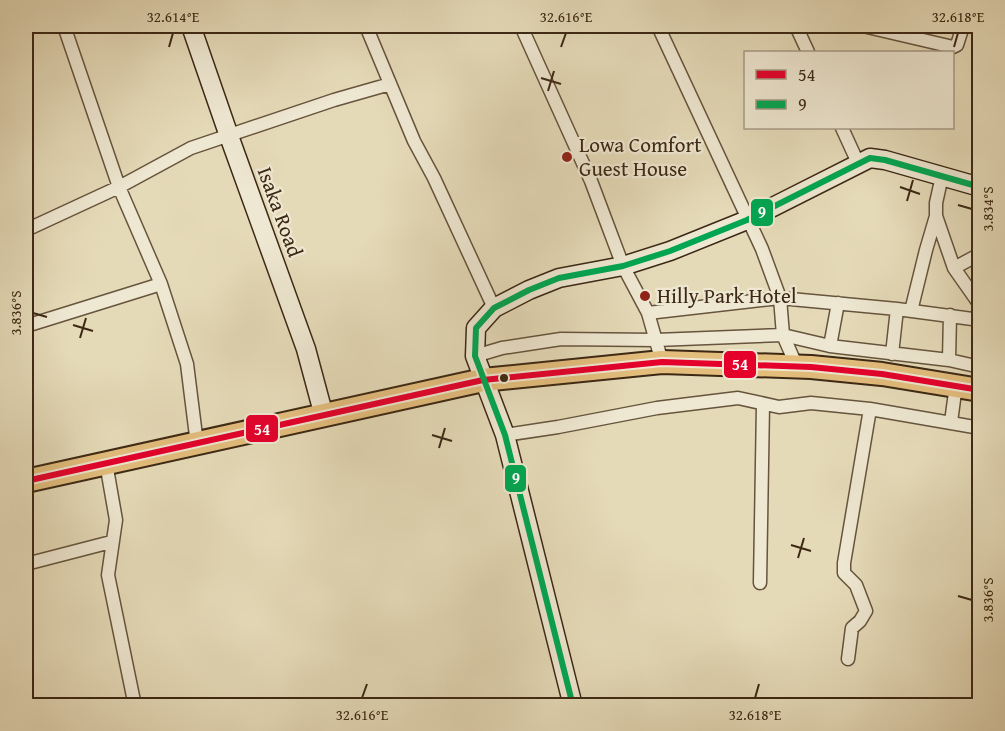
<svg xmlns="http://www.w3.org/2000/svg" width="1005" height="731" viewBox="0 0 1005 731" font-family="'Gentium Book Plus',serif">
  <rect width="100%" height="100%" fill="#e5dab8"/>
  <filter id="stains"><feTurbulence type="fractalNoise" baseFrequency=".00333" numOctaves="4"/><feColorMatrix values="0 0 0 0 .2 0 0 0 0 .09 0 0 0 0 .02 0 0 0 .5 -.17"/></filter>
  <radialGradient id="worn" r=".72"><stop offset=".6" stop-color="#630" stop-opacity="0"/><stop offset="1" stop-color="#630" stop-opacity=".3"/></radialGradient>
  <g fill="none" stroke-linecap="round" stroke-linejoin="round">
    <!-- street casing -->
    <g stroke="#66543d" stroke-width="15">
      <path id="street" d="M64,26L119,187L161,284L187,364L197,444
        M366,26L414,141L434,178L494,308
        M521,26L591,181L623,266L648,313L662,362
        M658,26L762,249L780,298L783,335L797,367
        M796,26L808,52
        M863,26L953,47L957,45L963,26
        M842,128L858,163
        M936,216L954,268
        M26,230L119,187L191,148L334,100L390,84
        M980,254L954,268L980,305
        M911,311L926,250L936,216V203L942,176
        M648,313L780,298L897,309L980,320
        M26,326L161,284
        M830,346L838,303
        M892,354L897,309
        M475,356L502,348L561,339L656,340L783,335L830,346L949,360L980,367
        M949,360L950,315
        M951,422L956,385
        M505,435L558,427L657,408L738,398L779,407L811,403L870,409L980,428
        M106,463L116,520L108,575L135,706
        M26,564L111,542
        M760,583L763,404
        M848,659L852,628L860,621L866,611L856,585L844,573V563L870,409"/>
    </g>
    <!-- secondary casing -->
    <g stroke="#3c2814" stroke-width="21">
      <path id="secondary" d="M191,26L229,136L306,349L324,416
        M573,706L505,435L475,356L476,328L494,308L529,290L559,278L623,266L670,251L747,220L870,158L885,160L980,187"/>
    </g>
    <!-- highway casing -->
    <g stroke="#3c2814" stroke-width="26">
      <path id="highway" d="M26,481L483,380L662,362L811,367L882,374L980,390"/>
    </g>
    <!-- street -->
    <use href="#street" stroke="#eee7d1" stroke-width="12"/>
    <!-- secondary -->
    <use href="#secondary" stroke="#eee7d1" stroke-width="18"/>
    <!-- highway -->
    <use href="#highway" stroke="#e2bd7c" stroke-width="22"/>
    <!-- bus-1 casing -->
    <g stroke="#eee7d1" stroke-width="10">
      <path id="bus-1" d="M26,481L483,380L662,362L811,367L882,374L980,390"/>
    </g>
    <!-- bus-2 casing -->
    <g stroke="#eee7d1" stroke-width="10">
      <path id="bus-2" d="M573,706L505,435L475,356L476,328L494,308L529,290L559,278L623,266L670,251L747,220L870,158L885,160L980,187"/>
    </g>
    <!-- bus-1 -->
    <use href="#bus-1" stroke="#e4002b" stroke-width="6"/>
    <!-- bus-2 -->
    <use href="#bus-2" stroke="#00a651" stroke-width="6"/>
  </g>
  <!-- ticks -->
  <path fill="none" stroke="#3c2814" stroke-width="2" d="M169,47L173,33M561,47L566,33M954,47L958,33M541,78L561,84M548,91L554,71M900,187L920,194M907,201L913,180M958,205L972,209M33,313L47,317M73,325L93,331M80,338L86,318M432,435L452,441M439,448L445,428M791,545L811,551M798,558L804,538M958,596L972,600M362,698L367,684M755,698L759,684"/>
  <!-- markers -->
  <g fill="#8f2418" stroke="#eee7d1" stroke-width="2">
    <circle cx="567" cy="157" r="6"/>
    <circle cx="645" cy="296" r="6"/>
  </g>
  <circle fill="#3c2814" stroke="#eee7d1" stroke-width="2" cx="504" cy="378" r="5"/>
  <g text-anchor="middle" stroke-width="4.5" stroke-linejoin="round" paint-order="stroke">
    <!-- poi labels -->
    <g font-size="21" fill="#3c2814" stroke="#eee7d1" text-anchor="start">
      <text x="579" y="152">Lowa Comfort<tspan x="579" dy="24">Guest House</tspan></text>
      <text x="657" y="303">Hilly Park Hotel</text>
    </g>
    <!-- street labels -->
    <g font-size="21" fill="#3c2814" stroke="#eee7d1">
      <text transform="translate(280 212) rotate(70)" y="7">Isaka Road</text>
    </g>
  </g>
  <g stroke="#eee7d1" stroke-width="2">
    <rect x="750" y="198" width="24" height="29" rx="6" fill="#00a651"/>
    <rect x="723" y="350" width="34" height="29" rx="6" fill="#e4002b"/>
    <rect x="245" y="414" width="34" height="29" rx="6" fill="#e4002b"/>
    <rect x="504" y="464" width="23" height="29" rx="6" fill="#00a651"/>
  </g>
  <g font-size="16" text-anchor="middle" font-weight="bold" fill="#fff">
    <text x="762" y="218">9</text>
    <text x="740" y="370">54</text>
    <text x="262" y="435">54</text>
    <text x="516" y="484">9</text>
  </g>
  <!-- margin -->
  <rect width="1005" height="731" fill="none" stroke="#e5dab8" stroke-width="66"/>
  <!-- legend -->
  <rect x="744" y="51" width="210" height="78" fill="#eee7d1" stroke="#a79b85" stroke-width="1.5"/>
  <rect x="756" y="70" width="30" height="9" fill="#e4002b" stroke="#a79b85" stroke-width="1.5"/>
  <text x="798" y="81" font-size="18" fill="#3c2814">54</text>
  <rect x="756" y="100" width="30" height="9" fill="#00a651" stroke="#a79b85" stroke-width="1.5"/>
  <text x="798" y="111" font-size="18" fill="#3c2814">9</text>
  <rect x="33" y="33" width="939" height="665" fill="none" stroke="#3c2814" stroke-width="2"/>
  <g font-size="15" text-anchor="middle" fill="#3c2814">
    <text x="173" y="22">32.614°E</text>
    <text x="566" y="22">32.616°E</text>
    <text x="958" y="22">32.618°E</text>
    <text transform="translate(988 209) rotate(-90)" y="5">3.834°S</text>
    <text transform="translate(16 313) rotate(-90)" y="5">3.836°S</text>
    <text transform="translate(988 600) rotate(-90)" y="5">3.836°S</text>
    <text x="362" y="720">32.616°E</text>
    <text x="755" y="720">32.618°E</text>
  </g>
  <rect width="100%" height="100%" filter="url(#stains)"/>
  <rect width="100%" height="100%" fill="url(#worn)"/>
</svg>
